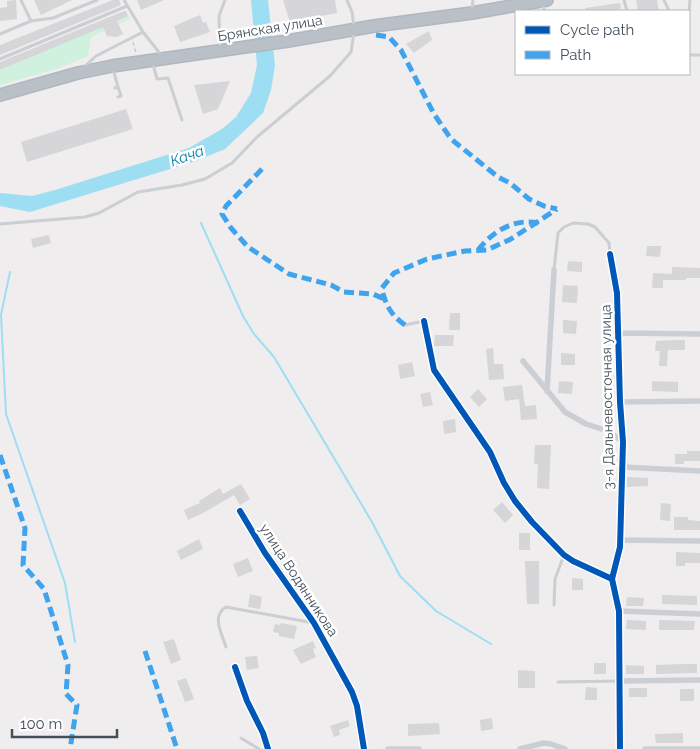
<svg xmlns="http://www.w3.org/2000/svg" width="700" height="749" viewBox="0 0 700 749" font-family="Raleway,sans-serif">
  <rect width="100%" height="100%" fill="#efeded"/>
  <!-- green -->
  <path fill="#cff1dd" d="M128,16L130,19L91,37L88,56L59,68L0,85V70Z"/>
  <!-- water -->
  <path fill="#9edef3" d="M251,0H268L275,65L271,90L263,113L225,149L196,161L30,212L0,206V193L32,196L55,190L189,148L222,129L236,117L251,93L257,65Z"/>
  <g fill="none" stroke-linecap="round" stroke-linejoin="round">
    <!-- stream -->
    <path stroke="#9edef3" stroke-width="2" d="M201,223L243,316L254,334L274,357L372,522L400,576L436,611L491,644
      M10,272L1,315L6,414L65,583L75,642"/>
  </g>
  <!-- building -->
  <path fill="#d6d5d7" d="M16,0L17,19L0,21V8L7,7V1Z
    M34,0H72L41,15Z
    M113,0H119L121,5L0,55V45Z
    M137,0H164L141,10Z
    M283,0H335L337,13L290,22Z
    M636,0H657L659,11H638Z
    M620,3L621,9L605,11H585V8Z
    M124,11H126L128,16L117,21L123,34L117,37L107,36L103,27L0,70V62Z
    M200,15L203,23L206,22L210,32L180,42L174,26Z
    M429,31L432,40L414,53L406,44Z
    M230,81L218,109L203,114L194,85Z
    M126,109L133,129L27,162L21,142Z
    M49,235L51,243L33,248L31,239Z
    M647,246H661L660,257L646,256Z
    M568,261L582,262V272L567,271Z
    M672,267L700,268V278H686V280H663V288H652L653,273L672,274Z
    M563,285L578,286L577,303L562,302Z
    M450,313H460V330H449Z
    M563,320L577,321L576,334L563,333Z
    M435,335H454L453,346H434Z
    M675,340H685V350H668L667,366H659L660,351H655L656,341Z
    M493,348L494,364H503L504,379L489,380L486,349Z
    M561,353L575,354V365H561Z
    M412,362L415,376L400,379L398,365Z
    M559,381L573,382L572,394L558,393Z
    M652,381L678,382V392L652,391Z
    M522,385L525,406L536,405L537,419L521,420L519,399L505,401L503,387Z
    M478,389L487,399L479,407L470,397Z
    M430,392L433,405L423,407L420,394Z
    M455,419L456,432L444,434L443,421Z
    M535,445H551L549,489L537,488L538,464H534Z
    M687,451H700V461H684V464H675V454H687Z
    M627,477L648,478V486L627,487Z
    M241,484L250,499L240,505L234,495L203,513L188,520L184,510L200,503L199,501L220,488L223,494Z
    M502,502L513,515L505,523L493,510Z
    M661,503L671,504L670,521L660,520Z
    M674,517H688V520L700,521V530H674Z
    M519,533H530V550H519Z
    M199,539L203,549L181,560L177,551Z
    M676,552L700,553V563H685V566H676Z
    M248,558L253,571L238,577L233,564Z
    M525,561H539V604H527Z
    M572,578L583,579V590H572Z
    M250,594L262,597L260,609L248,607Z
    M662,595L697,596V605L662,604Z
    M627,597L644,598L643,606H626Z
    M627,620L646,621V630L626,629Z
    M659,620L695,621L694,630H659Z
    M281,623L297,626L294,639L279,636V633L273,632L275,624L280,625Z
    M174,639L181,660L171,664L163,642Z
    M313,641L316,648L313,649L316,657L301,664L293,650Z
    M257,656L259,668L247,670L245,657Z
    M594,663H606V674H594Z
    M682,664H697V673L656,674V665Z
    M626,665L644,666V674H626Z
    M518,670L535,671V688H518Z
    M186,678L194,699L185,702L177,681Z
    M586,687L597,688V700H585Z
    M629,688H647V697H629Z
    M680,689H694V701H680Z
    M492,718L493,729L481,731L480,720Z
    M348,720L350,726L339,730L340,735L334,737L330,726Z
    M439,723L440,734L408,736V724Z
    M683,733V743H656L655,734Z"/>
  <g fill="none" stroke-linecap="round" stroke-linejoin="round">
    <!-- highway casing -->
    <g stroke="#b1b7be" stroke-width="14">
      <path id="highway" d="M0,95L78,73L112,66L288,41L374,26L472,13L547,0"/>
    </g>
    <!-- path -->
    <path stroke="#b6c5c1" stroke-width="1" stroke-dasharray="4 2.5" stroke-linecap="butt" d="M133,42L136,53"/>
    <!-- lane -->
    <path stroke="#cbced2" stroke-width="3" d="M21,0L31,21L53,18L97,0
      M124,0L143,32L158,51L161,56
      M347,0L352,12L354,26
      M624,0L627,11
      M664,0L669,11
      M542,4L545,11
      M472,9L473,0
      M689,12L690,0
      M0,34L31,21
      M220,48L219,16L225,0
      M689,55H700
      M0,59L127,6
      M153,64L157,79L168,78L182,120
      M84,67L96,56L143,32
      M113,69L118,87L115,88
      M118,97L121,96L118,87
      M0,224L85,217L99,213L138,192L182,185L205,179L232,163L257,137L330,76L351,52L354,32
      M554,270L558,233L564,227L573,223L588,224L595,227L609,243L610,253
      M405,325L424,321
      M554,605L555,579L564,555
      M226,647C222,634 211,616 226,607L314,623
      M558,682L620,681
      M241,738L259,749"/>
    <!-- street -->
    <path stroke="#cbced2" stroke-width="5.5" d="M610,254L617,293L620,402L623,442L620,547L612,579L619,611L620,749
      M424,321L434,370L490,452L504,483L515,501L532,522L564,555L573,561L612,579
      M619,333L700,334
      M523,361L565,412L586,424L608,431L623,442
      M547,391L554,270
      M620,402L700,401
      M623,467L700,471
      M240,511L265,553L314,623L352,692L357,706L364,749
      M620,540L700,541
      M619,611L700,614
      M235,667L247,701L263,733L268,749
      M620,681L700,680
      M388,749H419
      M520,749L544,743L551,744L565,749
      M645,749H700"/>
    <!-- highway -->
    <use href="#highway" stroke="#bac0c7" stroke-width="11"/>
    <!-- quiet -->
    <path stroke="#3fa4ed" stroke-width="5" stroke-dasharray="10 5" stroke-linecap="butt" d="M376,35L389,37L401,50L434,114L451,139L498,177L510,183L529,199L544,206L557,209
      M262,169L226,206L222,214L231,228L248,247L289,274L331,285L344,292L373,294L384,299
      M478,250C493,231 514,218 539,223
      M405,325C391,315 385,305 382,288L394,273L427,259L465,251L487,250L511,239L557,209
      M0,455L25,528L23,565L44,589L68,665L66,694L77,705L70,749
      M145,651L177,749"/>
    <!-- cycleway casing -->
    <g stroke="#fff" stroke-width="9">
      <path id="cycleway" d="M610,254L617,293L620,402L623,442L620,547L612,579L619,611L620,749
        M424,321L434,370L490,452L504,483L515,501L532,522L564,555L573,561L612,579
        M240,511L265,553L314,623L352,692L357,706L364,749
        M235,667L247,701L263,733L268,749"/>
    </g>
    <!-- cycleway -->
    <use href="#cycleway" stroke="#0057b8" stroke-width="6"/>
  </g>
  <g text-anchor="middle" stroke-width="5" stroke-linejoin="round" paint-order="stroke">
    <!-- street labels -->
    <g font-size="14" fill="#434f5c" stroke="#fff">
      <text transform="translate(270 28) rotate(-9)" y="5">Брянская улица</text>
      <text transform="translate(607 397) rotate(-91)" y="5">3-я Дальневосточная улица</text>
      <text transform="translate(299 580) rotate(57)" y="5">улица Водянникова</text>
    </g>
    <!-- water labels -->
    <g font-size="15" font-style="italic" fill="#017eaa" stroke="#fff">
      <text transform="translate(187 156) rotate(-20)" y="5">Кача</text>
    </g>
  </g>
  <!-- legend -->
  <rect x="515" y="10" width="175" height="65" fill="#ffffff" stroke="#b4b9be"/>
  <rect x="525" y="26" width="25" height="8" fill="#0057b8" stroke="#b4b9be"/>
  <text x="560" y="35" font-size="15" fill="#434f5c">Cycle path</text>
  <rect x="525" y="51" width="25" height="8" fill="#3fa4ed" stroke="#b4b9be"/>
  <text x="560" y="60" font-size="15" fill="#434f5c">Path</text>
  <!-- scale -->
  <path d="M12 729v8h105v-8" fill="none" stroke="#434f5c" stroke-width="2.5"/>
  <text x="20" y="729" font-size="15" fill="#434f5c" stroke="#ffffff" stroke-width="4" paint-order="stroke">100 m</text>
</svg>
